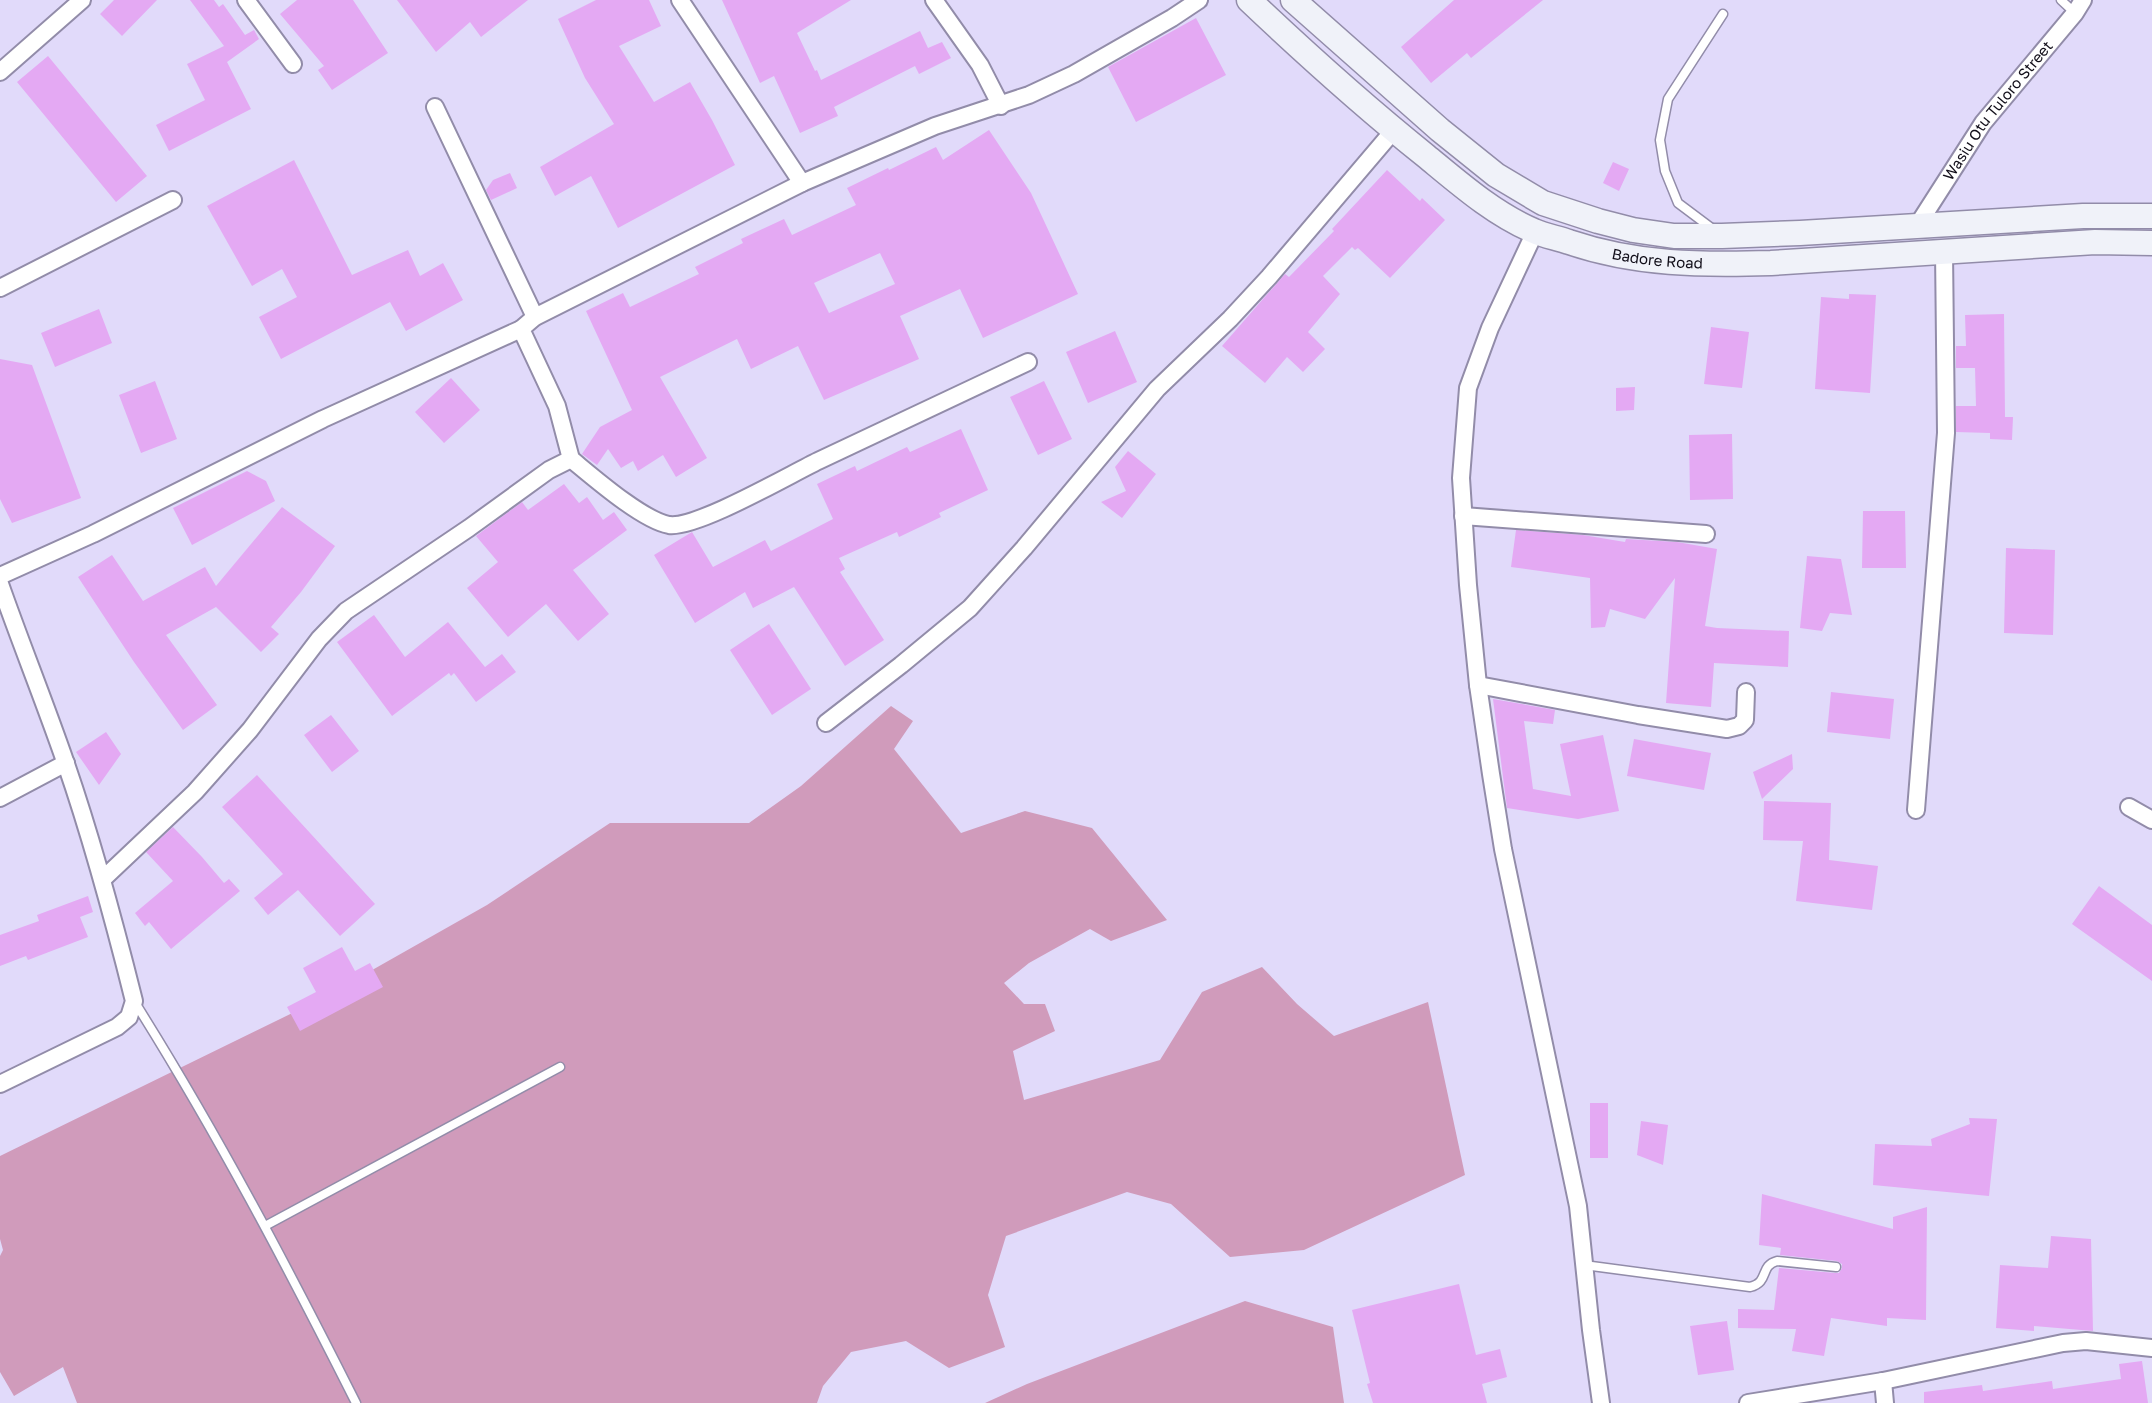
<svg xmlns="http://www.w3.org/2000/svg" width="2152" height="1403" viewBox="0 0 2152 1403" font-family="'Golos Text',sans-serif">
  <rect width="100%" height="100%" fill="#e1dafa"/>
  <!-- green -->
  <path fill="#d09bbb" d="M891,706L913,721L894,749L961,833L1025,811L1092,828L1167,920L1111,941L1090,929L1029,963L1004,983L1024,1004H1045L1055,1031L1013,1051L1024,1100L1160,1060L1202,992L1262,967L1297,1004L1334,1036L1428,1002L1465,1175L1304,1250L1230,1257L1171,1204L1127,1192L1006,1236L988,1295L1005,1347L949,1368L906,1341L851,1352L823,1386L817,1403H77L63,1367L14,1396L0,1372V1256L3,1250L0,1239V1156L321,999L487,905L610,823H749L801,786Z
    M1245,1301L1333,1327L1344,1403H985L1027,1384Z"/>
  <!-- building -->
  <path fill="#e4a9f3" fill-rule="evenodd" d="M114,0H157L122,36L100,14Z
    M190,0H214L219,7L223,4L245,35L254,30L259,39L227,62L251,109L169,151L156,125L205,100L187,64L224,46Z
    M297,0H353L388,53L332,90L318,70L324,66L280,14Z
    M397,0H528L481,37L470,22L436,52Z
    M596,0H649L661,26L619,46L654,102L690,82L712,120L735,165L618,228L591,176L555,196L540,167L614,124L585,78L558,19Z
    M722,0H851L797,33L815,71L817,70L821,80L920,31L928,48L942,42L951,58L919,74L915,66L834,107L838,116L800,133L774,76L760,83Z
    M1454,0H1543L1471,58L1467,53L1431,83L1401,47Z
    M1196,18L1226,75L1136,122L1108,67Z
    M48,56L147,176L116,202L17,82Z
    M989,130L1031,193L1078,294L983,338L960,289L900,316L919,359L824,400L798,346L751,369L737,339L660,377L707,458L676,477L663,455L638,471L633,461L621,468L608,449L597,465L582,454L600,427L632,410L586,311L623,293L630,307L699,274L695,267L743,243L741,239L784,219L792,235L856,205L847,188L888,168L889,170L936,147L943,160ZM880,253L895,284L829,313L814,283Z
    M294,160L352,275L408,250L420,276L443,263L463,300L406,331L390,302L281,359L259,317L297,297L282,269L252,286L207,206Z
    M1613,162L1629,169L1619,191L1603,183Z
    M1387,170L1420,201L1422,198L1445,220L1390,278L1358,248L1355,250L1352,247L1323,276L1340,294L1308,332L1325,349L1303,372L1287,357L1265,383L1222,346L1285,274L1289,277L1334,231L1332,229Z
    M510,173L517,188L491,200L486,190L493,180Z
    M1849,294L1876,295L1870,393L1815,389L1821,297L1849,299Z
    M99,309L112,343L55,367L41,333Z
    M2004,314L2005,417H2013L2012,440L1990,439V433L1956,432V406H1976L1975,368H1956V346H1966L1965,315Z
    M1711,327L1749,332L1742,388L1704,384Z
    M1115,331L1137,382L1088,403L1066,352Z
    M0,359L32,365L81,498L12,523L0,499Z
    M451,378L480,410L444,443L415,412Z
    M155,381L177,439L141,453L119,395Z
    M1044,381L1072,439L1038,455L1010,397Z
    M1635,387L1634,410L1616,411V388Z
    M961,429L988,490L939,513L941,517L899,537L897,532L839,558L845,569L840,572L884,640L845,666L794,587L753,608L745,592L695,623L654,555L692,532L713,567L765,540L771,551L833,519L817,484L855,466L857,471L907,447L910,452Z
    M1732,434L1733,499L1690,500L1689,435Z
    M1128,451L1156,474L1122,518L1101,502L1126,491L1115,467Z
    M247,471L266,481L275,501L192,545L173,508Z
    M564,484L579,503L587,497L603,520L614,512L627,530L573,570L609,614L578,641L546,604L508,637L467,588L498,562L476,536L522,502L528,510Z
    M282,507L335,546L301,592L271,627L279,634L261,652L216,607L166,635L217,705L183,730L134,662L78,577L112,555L143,601L205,567L216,586Z
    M1863,511H1905L1906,568H1862Z
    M1516,530L1583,535L1625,542L1626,539L1677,542L1717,549L1705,626L1717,628L1789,631L1788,667L1714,663L1711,707L1666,703L1675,578L1645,619L1610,609L1605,627L1591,628L1590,578L1511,567Z
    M2006,548L2055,550L2053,635L2004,633Z
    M1807,556L1841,559L1852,615L1830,613L1822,631L1800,628Z
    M374,615L405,657L448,622L485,667L502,654L516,672L476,702L454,673L451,676L449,673L392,716L337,642Z
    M769,624L811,689L772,715L730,650Z
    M1831,692L1894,699L1890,739L1827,732Z
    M1493,699L1555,710L1553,724L1524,721L1533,789L1571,796L1560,744L1603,735L1619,811L1578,819L1507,808Z
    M331,715L359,751L332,772L304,735Z
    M106,732L121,754L99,785L76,752Z
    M1634,739L1711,753L1704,790L1627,776Z
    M1792,754L1793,769L1762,799L1753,772Z
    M257,775L375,904L340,936L298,890L268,915L254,898L283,874L222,807Z
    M1764,801L1831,803L1829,860L1878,866L1872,910L1796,901L1803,841L1763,840Z
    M173,827L202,857L224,883L229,879L240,891L171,949L149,922L145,926L135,913L173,881L146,852Z
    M2099,886L2152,925V981L2072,924Z
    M88,896L93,912L80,917L88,937L28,960L26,956L0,966V935L39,921L37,915Z
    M342,947L355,971L370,963L383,987L300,1031L287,1007L316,992L303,968Z
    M1590,1103H1608V1158H1590Z
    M1969,1118L1997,1119L1989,1196L1873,1185L1875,1144L1932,1146L1931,1139L1970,1124Z
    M1641,1121L1668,1125L1663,1165L1637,1155Z
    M1762,1194L1893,1229V1217L1927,1207L1926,1320L1887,1318V1326L1831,1318L1824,1356L1792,1351L1796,1329L1738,1328V1309L1774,1310L1779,1268L1835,1273H1839L1842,1268V1264L1837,1261L1780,1255L1781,1248L1759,1245Z
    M2051,1236L2091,1239L2093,1331L2034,1326V1331L1996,1328L2000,1265L2048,1268Z
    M1459,1284L1476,1355L1500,1349L1507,1377L1482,1384L1487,1403H1373L1367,1384L1370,1383L1352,1310Z
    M1727,1321L1734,1370L1698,1375L1690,1326Z
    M2142,1361L2148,1403H1924V1392L1982,1385L1983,1391L2052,1381L2053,1389L2121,1379L2119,1364Z"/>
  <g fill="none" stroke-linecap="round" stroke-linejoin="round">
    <!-- lane casing -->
    <g stroke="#928ca9" stroke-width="11">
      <path id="lane" d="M2061,0L2075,13
        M1714,230L1678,203L1665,171L1660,140L1668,99L1723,14
        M134,1001C216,1131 287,1266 356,1403
        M265,1226L560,1067
        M1584,1265L1750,1287C1770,1282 1759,1266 1777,1261L1836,1267"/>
    </g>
    <!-- street casing -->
    <g stroke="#928ca9" stroke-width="20">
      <g id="street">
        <path d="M246,0L293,64"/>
        <path d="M680,0L802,183"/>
        <path d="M934,0L980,65L1001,106"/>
        <path d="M0,72L82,0"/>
        <path d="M435,107L535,317"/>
        <path id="s1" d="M1917,226L1983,123L2075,13L2083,0"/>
        <path d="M1535,232L1490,328L1468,388L1461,478L1468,585L1478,685L1491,774L1503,849L1578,1206L1591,1330L1601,1403"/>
        <path d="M0,288L173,200"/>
        <path d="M571,459C593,477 642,520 669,525C696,529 789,475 818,461C888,428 958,395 1028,362"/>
        <path d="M1463,516L1706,534"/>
        <path d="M0,576L93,534L323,419L521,329"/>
        <path d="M0,584C21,644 45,703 66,764C93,842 114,921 134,1001L129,1017L117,1027L0,1084"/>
        <path d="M1478,685L1638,715L1727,729L1739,726L1745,720L1746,692"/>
        <path d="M826,723L901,665L970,608L1024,548L1157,389L1230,319L1269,277L1394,130"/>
        <path d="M0,798L66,763"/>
        <path d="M2129,807L2152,820"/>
        <path d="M1916,810L1946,433L1944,251"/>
        <path d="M103,879L195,792L250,730L319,639L346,611L469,528L549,470L571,459L557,406L521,329L535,317L802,183L935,126L1029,95L1074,74L1172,18L1199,0"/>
        <path d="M1883,1381L1885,1403"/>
        <path d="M1748,1403L1883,1381L2063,1343L2086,1341L2152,1348"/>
      </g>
    </g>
    <!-- secondary casing -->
    <g stroke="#928ca9" stroke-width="27">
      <g id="secondary">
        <path id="s2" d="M1249,0C1306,54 1365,107 1426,156C1460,184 1494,214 1534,231C1545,236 1558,238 1569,242C1637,265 1701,265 1771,263L2095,242L2152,243"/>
        <path d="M1293,0L1440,130L1496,175L1543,203L1598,221L1633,230L1674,236H1722L1800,233L2083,216H2152"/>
      </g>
    </g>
    <!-- lane -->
    <use href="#lane" stroke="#fff" stroke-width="8"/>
    <!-- street -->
    <use href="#street" stroke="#fff" stroke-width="16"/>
    <!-- secondary -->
    <use href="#secondary" stroke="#f0f2f9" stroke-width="24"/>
  </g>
  <g text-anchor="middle" stroke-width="4.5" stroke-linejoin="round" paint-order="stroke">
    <!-- street labels -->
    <g font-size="15" fill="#110e19" stroke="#fff">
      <text dy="5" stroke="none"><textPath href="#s1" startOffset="141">Wasiu Otu Tuloro Street</textPath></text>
      <text dy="5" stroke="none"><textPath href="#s2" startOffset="495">Badore Road</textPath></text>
    </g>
  </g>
</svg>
